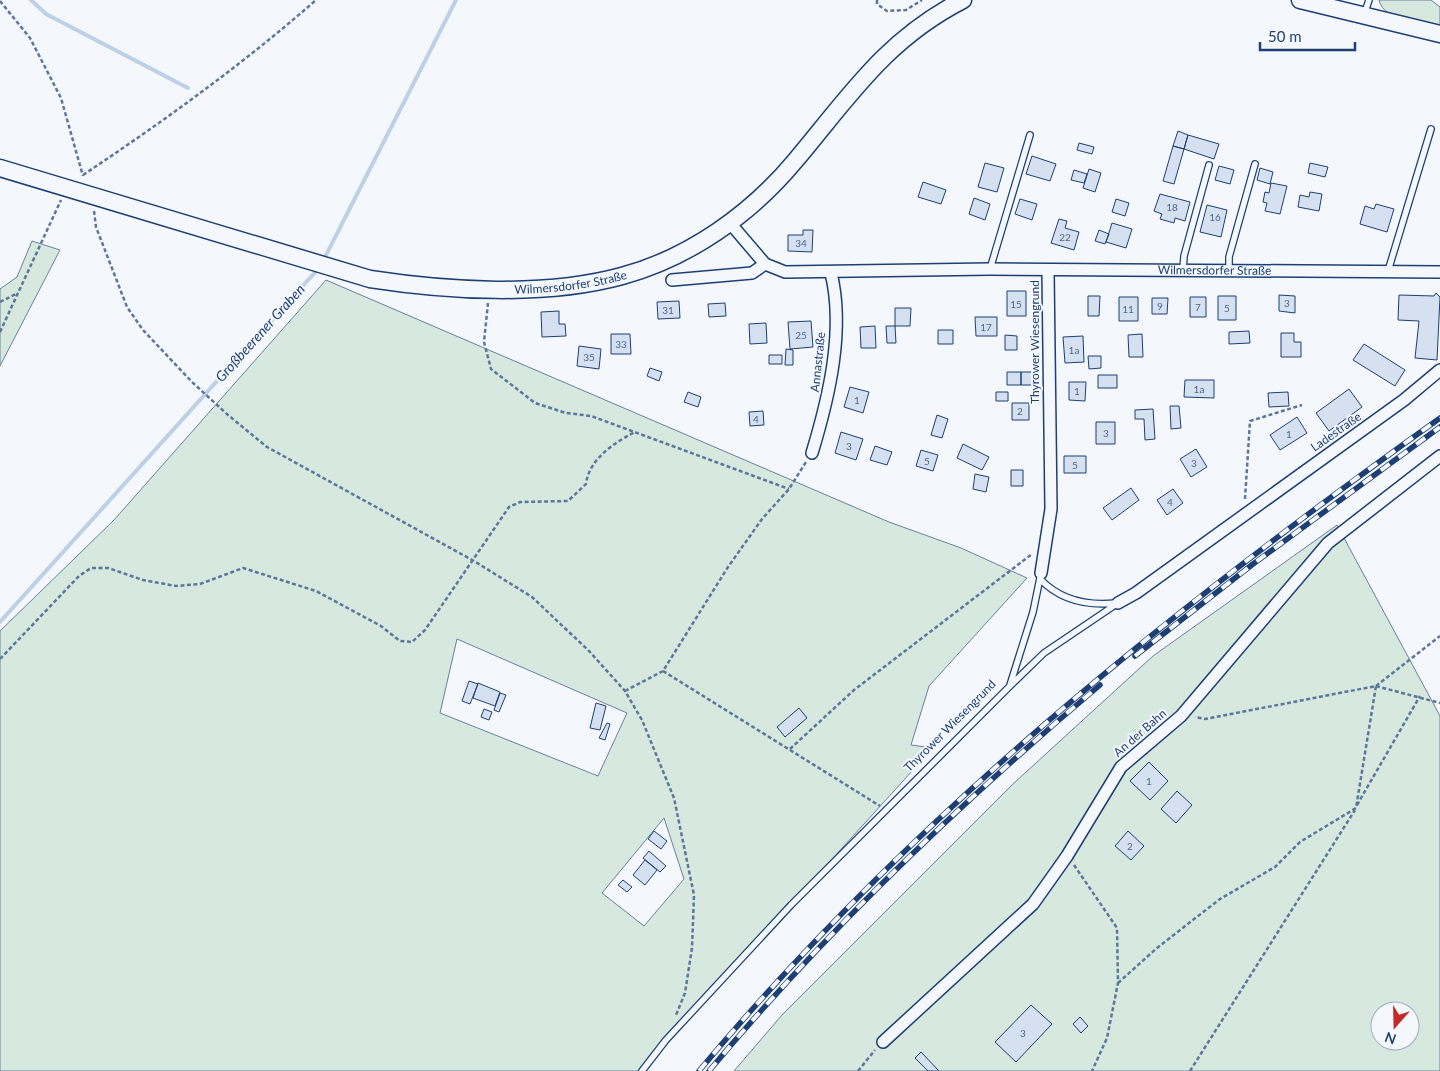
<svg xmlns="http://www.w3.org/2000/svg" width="1440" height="1071" viewBox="0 0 1440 1071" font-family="Lato,sans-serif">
  <rect width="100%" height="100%" fill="#f4f7fb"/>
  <!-- green -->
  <path fill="#d7e8df" stroke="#687fa3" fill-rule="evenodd" d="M1379,0H1431L1440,7V26C1422,22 1384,22 1379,0Z
    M32,241L60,250L0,366V289L17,277Z
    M326,280L889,522L961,548L1027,578L929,686L911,745L933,748L666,1042L643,1071H0V631L114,520ZM457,639L627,713L598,776L440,713ZM664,818L684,879L644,926L602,893Z
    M1337,525L1440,716V1071H734L782,1015L1013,784L1153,656ZM1380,1011H1410V1041H1380Z"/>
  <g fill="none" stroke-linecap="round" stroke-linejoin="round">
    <!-- stream -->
    <path stroke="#bed0e5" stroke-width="4" d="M31,0L46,14L188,88
      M323,261L456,0
      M0,622L318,269"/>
  </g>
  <!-- building -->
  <path fill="#d5e0f0" stroke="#1d3f73" d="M1178,131L1188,135L1184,149L1173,146Z
    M1188,135L1219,144L1214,159L1184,149Z
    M1079,143L1094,147L1092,154L1077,150Z
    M1173,146L1184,149L1174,184L1163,181Z
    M1032,156L1056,164L1050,181L1026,174Z
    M985,163L1004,168L997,192L978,187Z
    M1310,163L1328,167L1325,177L1308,173Z
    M1219,166L1234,170L1230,184L1215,180Z
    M1260,168L1273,172L1270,184L1257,180Z
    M1089,169L1101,173L1095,192L1083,188Z
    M1074,170L1087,174L1084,183L1071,180Z
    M923,182L946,190L941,204L918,197Z
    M1271,183L1287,186L1280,214L1265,211L1267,203L1263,202L1265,192L1269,193Z
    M1310,192L1322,194L1319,211L1298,207L1300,195L1309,197Z
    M1160,194L1190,202L1185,221L1175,218L1174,223L1160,219L1162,214L1154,211Z
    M974,198L990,204L985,220L969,214Z
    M1020,199L1037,204L1032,220L1015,214Z
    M1116,199L1129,203L1125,216L1112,212Z
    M1376,204L1394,209L1387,232L1360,224L1365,206L1374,209Z
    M1207,205L1227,210L1221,237L1200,232Z
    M1059,219L1067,221L1065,228L1079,232L1074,250L1051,243Z
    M1112,223L1132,229L1126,248L1106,242Z
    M803,230H813L812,252L788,251V235H803Z
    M1099,230L1109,234L1105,244L1095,241Z
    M1007,291H1026V316H1007Z
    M1436,293L1440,297L1437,360L1415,358L1419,321L1398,320L1399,295L1434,296Z
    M1279,295L1295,296V313L1279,311Z
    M1088,296H1100L1099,316H1088Z
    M1218,296H1236V320H1218Z
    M1119,297H1138V321H1119Z
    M1190,297H1206V317H1190Z
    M1152,298H1168L1167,314H1152Z
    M679,301L680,318L658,319L657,302Z
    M725,303L726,316L709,317L708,304Z
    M895,308H911L910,326H895Z
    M559,311V324H565L566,336L542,337L541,312Z
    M975,317H997V336H976Z
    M811,321L813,347L790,349L788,322Z
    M766,323L767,343L750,344L749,324Z
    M875,326L876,348H861L860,327Z
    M886,326H895L896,343H887Z
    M938,330H953V344H938Z
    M1249,331L1250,343L1229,344V332Z
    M1281,333H1294V342H1301V357H1281Z
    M611,334H630L631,354H611Z
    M1142,334L1143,357H1129L1128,335Z
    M1005,335L1017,336V350H1005Z
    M1083,336L1084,362L1065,363L1063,337Z
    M1364,344L1405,370L1395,386L1353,360Z
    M579,346L601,349L599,369L577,366Z
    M786,349L793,350V365H785Z
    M769,355H782V364H769Z
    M1088,356H1101V368L1089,369Z
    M650,368L662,372L659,381L647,376Z
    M1007,372H1021V385H1007Z
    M1021,372H1038L1039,385H1021Z
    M1098,375H1117V388H1098Z
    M1185,380H1214V398L1184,397Z
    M1069,382H1086L1085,401L1069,400Z
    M850,387L869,392L863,413L844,407Z
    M1349,389L1362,407L1329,431L1316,413Z
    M688,392L701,397L698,407L684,402Z
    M996,392H1008V401H996Z
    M1288,392L1289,406L1269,407L1268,393Z
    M1012,403H1029V420H1012Z
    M1170,406H1179L1181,428L1171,429Z
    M1153,409L1155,439L1145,440L1144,419H1135V410Z
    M763,411L764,425L750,426L749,412Z
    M937,415L948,419L942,438L931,435Z
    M1297,417L1307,433L1280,450L1270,435Z
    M1096,422H1115V444H1096Z
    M841,432L863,439L856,460L835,453Z
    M963,444L989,457L982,470L957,458Z
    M875,446L892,452L887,465L870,460Z
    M1196,449L1207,467L1191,477L1180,459Z
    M921,450L938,455L933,471L916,466Z
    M1064,456H1086V473H1064Z
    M1011,470H1023V486H1011Z
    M975,474L989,477L986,492L973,489Z
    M1131,488L1139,500L1112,520L1103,508Z
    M1173,489L1183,503L1167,515L1157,500Z
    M469,681L478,684L470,704L462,701Z
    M478,683L500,692L495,706L473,698Z
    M500,693L506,695L499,712L494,710Z
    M596,703L606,706L600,730L590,728Z
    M799,708L807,718L785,737L777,727Z
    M484,709L492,712L489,720L481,717Z
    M607,723L610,724L605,740L599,738Z
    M1149,762L1168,781L1150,800L1130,781Z
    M1177,791L1192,805L1176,823L1161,809Z
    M654,831L667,841L661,849L648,839Z
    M1128,831L1144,846L1131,860L1115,846Z
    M649,851L666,866L660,872L643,858Z
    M645,860L657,870L645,885L633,875Z
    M623,880L632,887L627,892L618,885Z
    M1031,1005L1052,1024L1016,1062L995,1042Z
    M1080,1017L1088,1026L1081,1033L1073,1024Z
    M921,1052L939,1071H928L915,1058Z"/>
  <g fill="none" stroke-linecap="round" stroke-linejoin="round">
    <!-- lane casing -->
    <g stroke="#1d3f73" stroke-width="8">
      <path id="lane" d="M1364,15L1369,0
        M990,269L1030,135
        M1183,270L1184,256L1209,165
        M1229,270V257L1255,164
        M1388,271L1431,129
        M1040,579C1061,601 1087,606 1116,603
        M1010,685L1033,612L1041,573
        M642,1071L666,1040L791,905L1009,687L1044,653L1118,603"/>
    </g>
    <!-- street casing -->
    <g stroke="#1d3f73" stroke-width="14">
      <g id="street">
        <path id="s1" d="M730,223L765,264L785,272L990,269L1440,272"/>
        <path d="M672,280L752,273L765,264"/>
        <path d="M812,453C829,397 845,330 831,273"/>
        <path d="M1041,573L1051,509L1048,271"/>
        <path d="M1118,603L1136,593L1404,400L1440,370"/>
        <path d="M883,1042L1033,904L1067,856L1121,767L1181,716L1328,543L1440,456"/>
      </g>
    </g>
    <!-- secondary casing -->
    <g stroke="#1d3f73" stroke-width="19">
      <g id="secondary">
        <path d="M1300,0L1440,34"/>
        <path id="s2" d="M0,168L370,279C448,291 545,297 622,276C689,258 751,214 795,161C849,97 885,40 963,0"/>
      </g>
    </g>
    <!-- path -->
    <path stroke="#5e769c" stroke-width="2.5" stroke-dasharray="4 2.5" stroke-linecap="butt" d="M877,0V4L887,11L906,10L922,0
      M0,1L30,38L61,98L83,176
      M83,175C164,121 243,64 316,0
      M94,211L96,227L127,307L143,330L192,382L228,415L267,447L474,561L532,597L589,651L625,691L642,720L674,798L694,895L692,948L685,993L676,1015
      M0,302L18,293
      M488,303L484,342L491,369L535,403L566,413L591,416L789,489
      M0,332L61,200
      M1245,499L1250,421L1302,405
      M0,659L79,576L91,568H108L143,580L176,586L200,584L243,568L316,591L381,626L400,641L412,642L425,630L509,507L520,502L568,501L586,484C589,459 614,443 635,432
      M663,671L880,806
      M1376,686L1440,636
      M1376,686L1440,703
      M625,691L663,671L728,567L762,519L789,489L806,462
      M790,749L854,690L1032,554
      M1357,805L1420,696
      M1074,865L1117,928L1118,983L1107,1038L1092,1071
      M1118,983L1157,948L1220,899L1275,867L1300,842L1356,808L1376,686L1205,719L1195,717
      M858,1071L875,1050
      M1190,1071L1355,810"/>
    <!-- lane -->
    <use href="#lane" stroke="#f4f7fb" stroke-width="5.5"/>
    <!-- street -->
    <use href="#street" stroke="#f4f7fb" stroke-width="11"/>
    <!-- secondary -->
    <use href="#secondary" stroke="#f4f7fb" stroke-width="16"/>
    <!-- rail casing -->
    <g stroke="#1d3f73" stroke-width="5.5">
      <path id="rail" d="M1135,656L1253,564L1440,427
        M699,1071C912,816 1171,610 1440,418
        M709,1071C827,930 960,803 1100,685"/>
    </g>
    <!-- rail -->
    <use href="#rail" stroke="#f4f7fb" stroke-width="4" stroke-dasharray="11" stroke-linecap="butt"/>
  </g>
  <g text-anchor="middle" stroke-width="4" stroke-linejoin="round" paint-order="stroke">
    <!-- number labels -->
    <g font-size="10" fill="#4b6792">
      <text x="1172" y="211">18</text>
      <text x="1215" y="221">16</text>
      <text x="1065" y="241">22</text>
      <text x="801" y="247">34</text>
      <text x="1287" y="307">3</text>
      <text x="1016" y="308">15</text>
      <text x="1160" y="310">9</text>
      <text x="1198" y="311">7</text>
      <text x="1227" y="312">5</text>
      <text x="1128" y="313">11</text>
      <text x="668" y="314">31</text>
      <text x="986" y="331">17</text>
      <text x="801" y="339">25</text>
      <text x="621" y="348">33</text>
      <text x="1074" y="354">1a</text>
      <text x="589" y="361">35</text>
      <text x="1199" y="393">1a</text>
      <text x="1077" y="395">1</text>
      <text x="857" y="404">1</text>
      <text x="1020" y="415">2</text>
      <text x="756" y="423">4</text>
      <text x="1106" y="437">3</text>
      <text x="1289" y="438">1</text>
      <text x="849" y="450">3</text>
      <text x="927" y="465">5</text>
      <text x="1194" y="467">3</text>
      <text x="1075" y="469">5</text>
      <text x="1170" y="506">4</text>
      <text x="1149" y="785">1</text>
      <text x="1130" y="850">2</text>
      <text x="1023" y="1037">3</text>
    </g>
    <!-- street labels -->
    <g font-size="12" fill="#1d3f73" stroke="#f4f7fb">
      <text dy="4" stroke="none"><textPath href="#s1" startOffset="505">Wilmersdorfer Straße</textPath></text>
      <text dy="4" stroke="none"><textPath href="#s2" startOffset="588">Wilmersdorfer Straße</textPath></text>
      <text transform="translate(1035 342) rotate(-90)" y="4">Thyrower Wiesengrund</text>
      <text transform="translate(818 362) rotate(-84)" y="4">Annastraße</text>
      <text transform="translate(1336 432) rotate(-35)" y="4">Ladestraße</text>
      <text transform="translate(950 726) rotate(-45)" y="4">Thyrower Wiesengrund</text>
      <text transform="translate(1140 733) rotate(-41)" y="4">An der Bahn</text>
    </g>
    <!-- water labels -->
    <g font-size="14" font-style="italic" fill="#1d3f73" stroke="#f4f7fb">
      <text transform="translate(260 333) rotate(-48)" y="5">Großbeerener Graben</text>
    </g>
  </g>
  <!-- north arrow -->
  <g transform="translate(1395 1026) rotate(200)"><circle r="24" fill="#f4f7fb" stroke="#9eadc5"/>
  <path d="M0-4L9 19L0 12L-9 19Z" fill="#c62828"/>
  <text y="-8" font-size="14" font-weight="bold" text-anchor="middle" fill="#1d3f73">N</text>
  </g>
  <!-- scale -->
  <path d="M1260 42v8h95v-8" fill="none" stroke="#1d3f73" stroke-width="2.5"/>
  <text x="1268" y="42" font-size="15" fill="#1d3f73" stroke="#f4f7fb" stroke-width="4" paint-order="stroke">50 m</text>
</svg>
